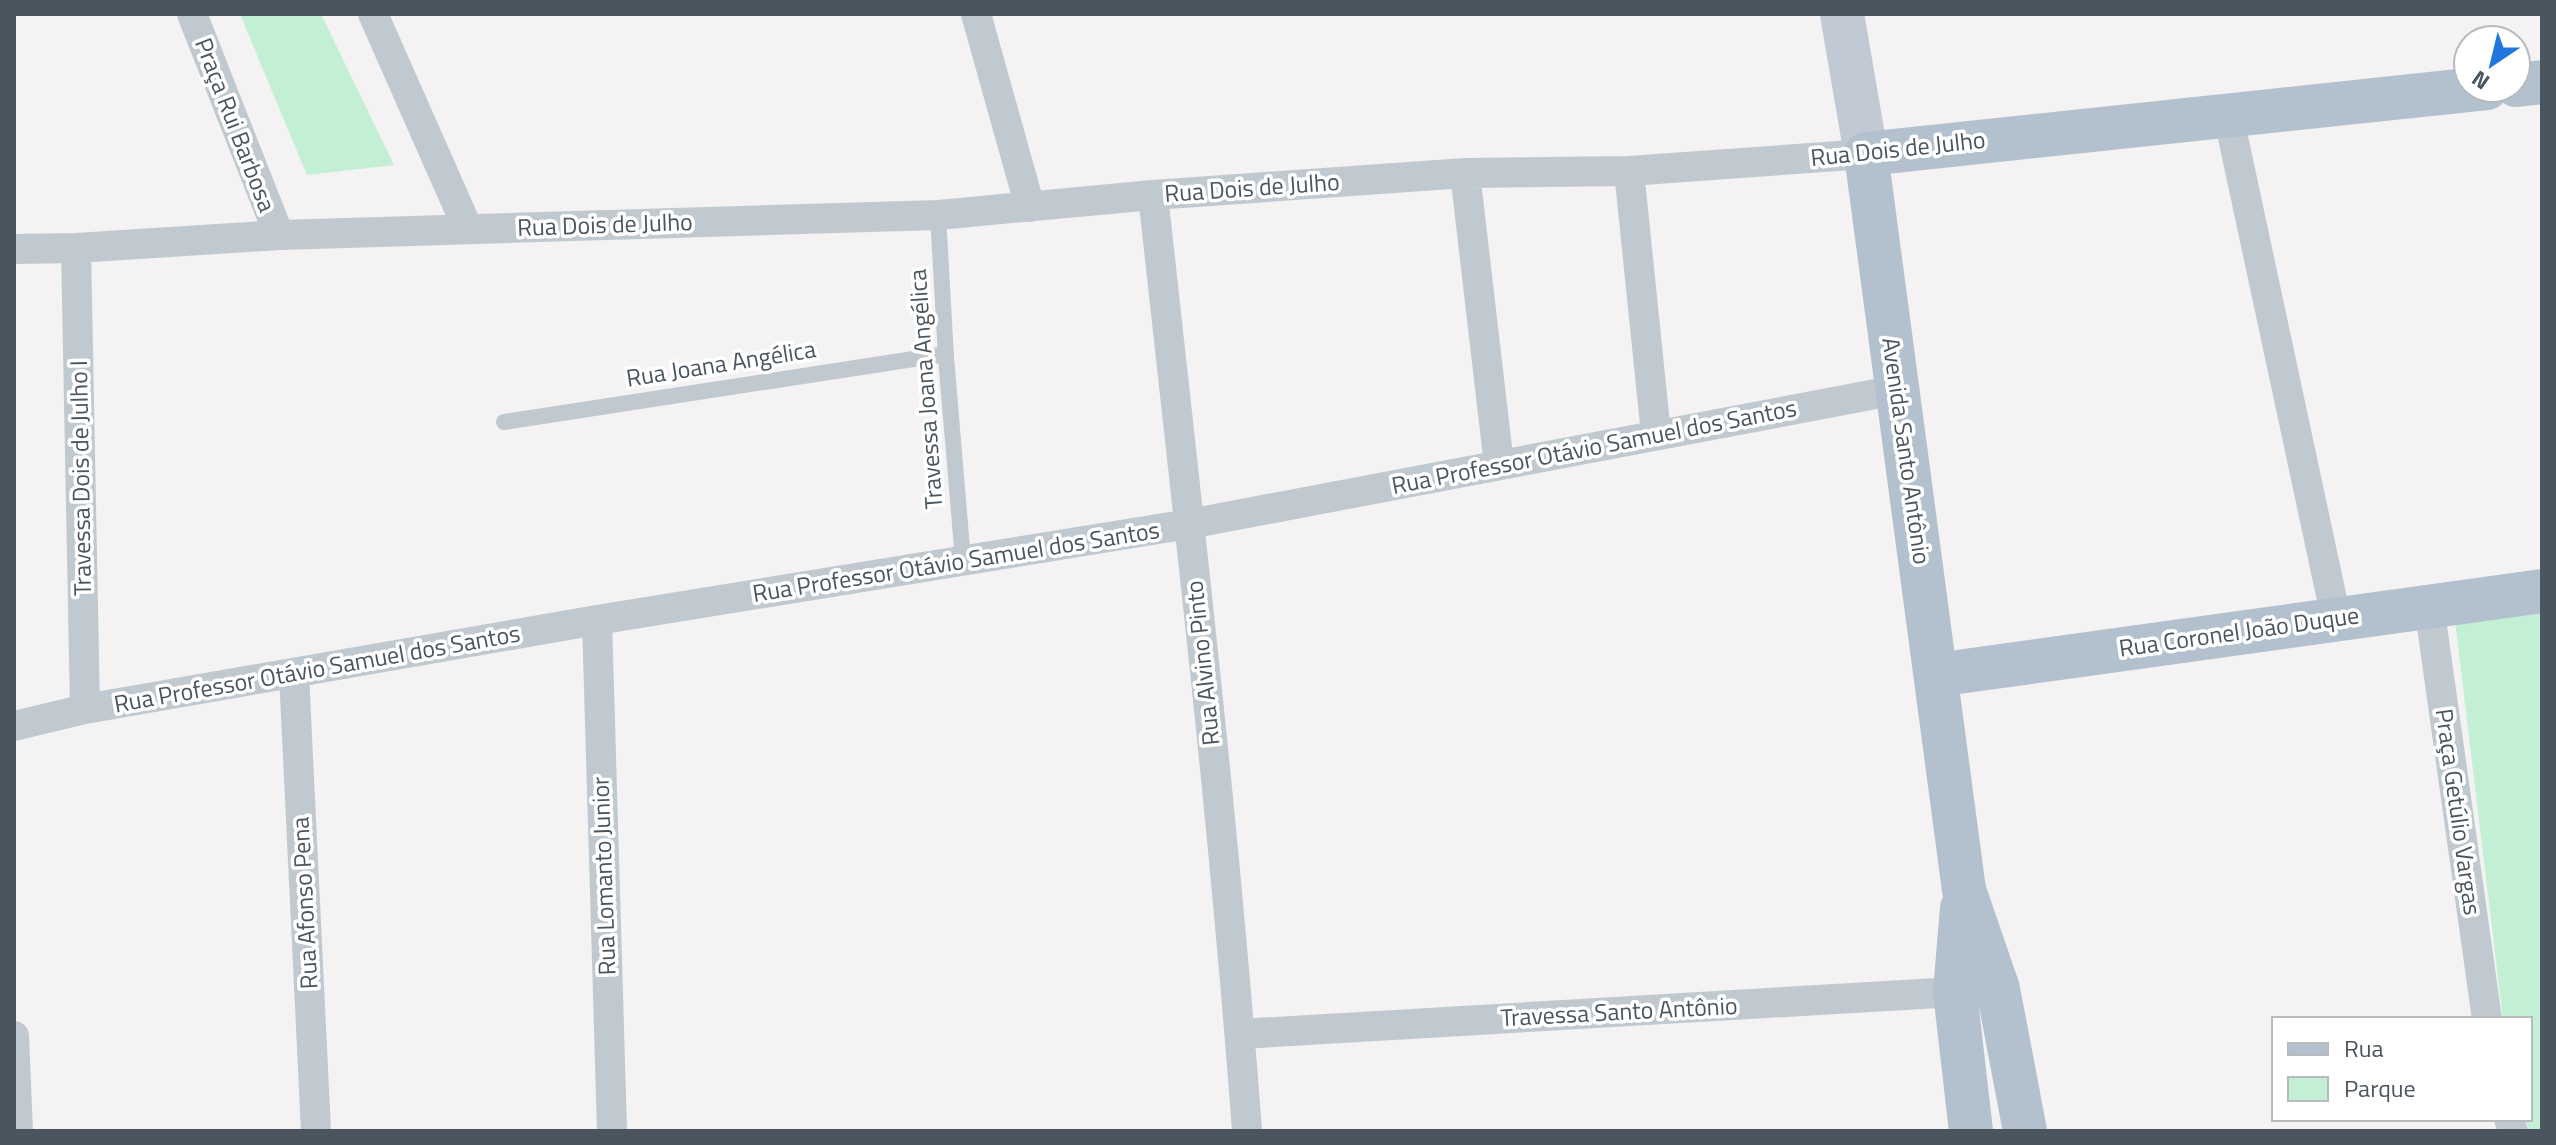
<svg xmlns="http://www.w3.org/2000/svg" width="2556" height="1145" viewBox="0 0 2556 1145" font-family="'Titillium Web',sans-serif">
  <rect width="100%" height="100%" fill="#f4f2f2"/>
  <!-- green -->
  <path fill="#c3efd4" d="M240,14H321L394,165L307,175Z
    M2542,600V1131H2530L2525,1119H2530V1019H2503L2453,604Z"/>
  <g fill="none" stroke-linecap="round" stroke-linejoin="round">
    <!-- lane -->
    <path stroke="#c0c9d0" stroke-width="16" d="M938,215L946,357L963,560
      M504,422L946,354"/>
    <!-- street -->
    <path stroke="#c0c9d0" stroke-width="30" d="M192,14L279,235
      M373,14L468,229
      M976,14L1030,207
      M2228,114L2336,618
      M1629,171L1656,434
      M1465,173L1499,465
      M1153,195C1187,507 1224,818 1247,1131
      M76,248L85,709
      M14,249L76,248L279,235L938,215L1153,195L1465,173L1629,171L1866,154
      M2429,605L2487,1019
      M597,620L612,1131
      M294,674L316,1131
      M14,726L85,709L597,620L1189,524L1897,390
      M1240,1034L1972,991
      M14,1036L18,1131
      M2509,1119L2513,1131"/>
    <!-- secondary -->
    <path stroke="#c1cad4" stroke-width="44" d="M1842,14L1866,154"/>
    <!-- primary -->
    <path stroke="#b3c1cf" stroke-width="44" d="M2516,85L2542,82
      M1936,675L2542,591
      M1962,908L1955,992L1971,1131
      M2025,1131L1998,989L1964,890L1866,154L2487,88"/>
  </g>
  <g text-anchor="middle" stroke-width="7" stroke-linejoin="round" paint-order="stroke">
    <!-- street labels -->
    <g font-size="24" fill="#4a555f" stroke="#fff">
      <text transform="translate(235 125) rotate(69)" y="8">Praça Rui Barbosa</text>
      <text transform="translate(1898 149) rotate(-6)" y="8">Rua Dois de Julho</text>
      <text transform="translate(1252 188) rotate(-4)" y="8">Rua Dois de Julho</text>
      <text transform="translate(605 225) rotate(-2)" y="8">Rua Dois de Julho</text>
      <text transform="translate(721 364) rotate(-9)" y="8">Rua Joana Angélica</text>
      <text transform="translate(926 389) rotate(-94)" y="8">Travessa Joana Angélica</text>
      <text transform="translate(1594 447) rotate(-11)" y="8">Rua Professor Otávio Samuel dos Santos</text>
      <text transform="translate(1906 451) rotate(82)" y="8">Avenida Santo Antônio</text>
      <text transform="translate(81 478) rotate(-91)" y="8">Travessa Dois de Julho I</text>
      <text transform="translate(956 562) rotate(-9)" y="8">Rua Professor Otávio Samuel dos Santos</text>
      <text transform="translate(2239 632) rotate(-8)" y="8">Rua Coronel João Duque</text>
      <text transform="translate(1203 663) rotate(-96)" y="8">Rua Alvino Pinto</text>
      <text transform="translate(317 669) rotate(-10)" y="8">Rua Professor Otávio Samuel dos Santos</text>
      <text transform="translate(2458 812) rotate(82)" y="8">Praça Getúlio Vargas</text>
      <text transform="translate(604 876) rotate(-92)" y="8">Rua Lomanto Junior</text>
      <text transform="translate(305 903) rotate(-93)" y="8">Rua Afonso Pena</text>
      <text transform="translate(1619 1012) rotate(-3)" y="8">Travessa Santo Antônio</text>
    </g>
  </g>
  <!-- border -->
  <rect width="2556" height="1145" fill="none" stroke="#4a555f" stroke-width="32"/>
  <!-- legend -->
  <rect x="2272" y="1017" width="260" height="104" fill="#ffffff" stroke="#b7bbbf" stroke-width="2"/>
  <rect x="2288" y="1043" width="40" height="12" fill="#b3c1cf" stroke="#b7bbbf" stroke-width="2"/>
  <text x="2344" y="1057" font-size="24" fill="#4a555f">Rua</text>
  <rect x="2288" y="1077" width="40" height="24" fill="#c3efd4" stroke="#b7bbbf" stroke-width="2"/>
  <text x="2344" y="1097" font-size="24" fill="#4a555f">Parque</text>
  <!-- north arrow -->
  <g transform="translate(2492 64) rotate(215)"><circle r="38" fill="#ffffff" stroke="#b7bbbf" stroke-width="2"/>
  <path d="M0-6L14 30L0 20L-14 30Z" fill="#2176df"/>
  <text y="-12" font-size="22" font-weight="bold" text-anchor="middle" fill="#4a555f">N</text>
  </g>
</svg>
